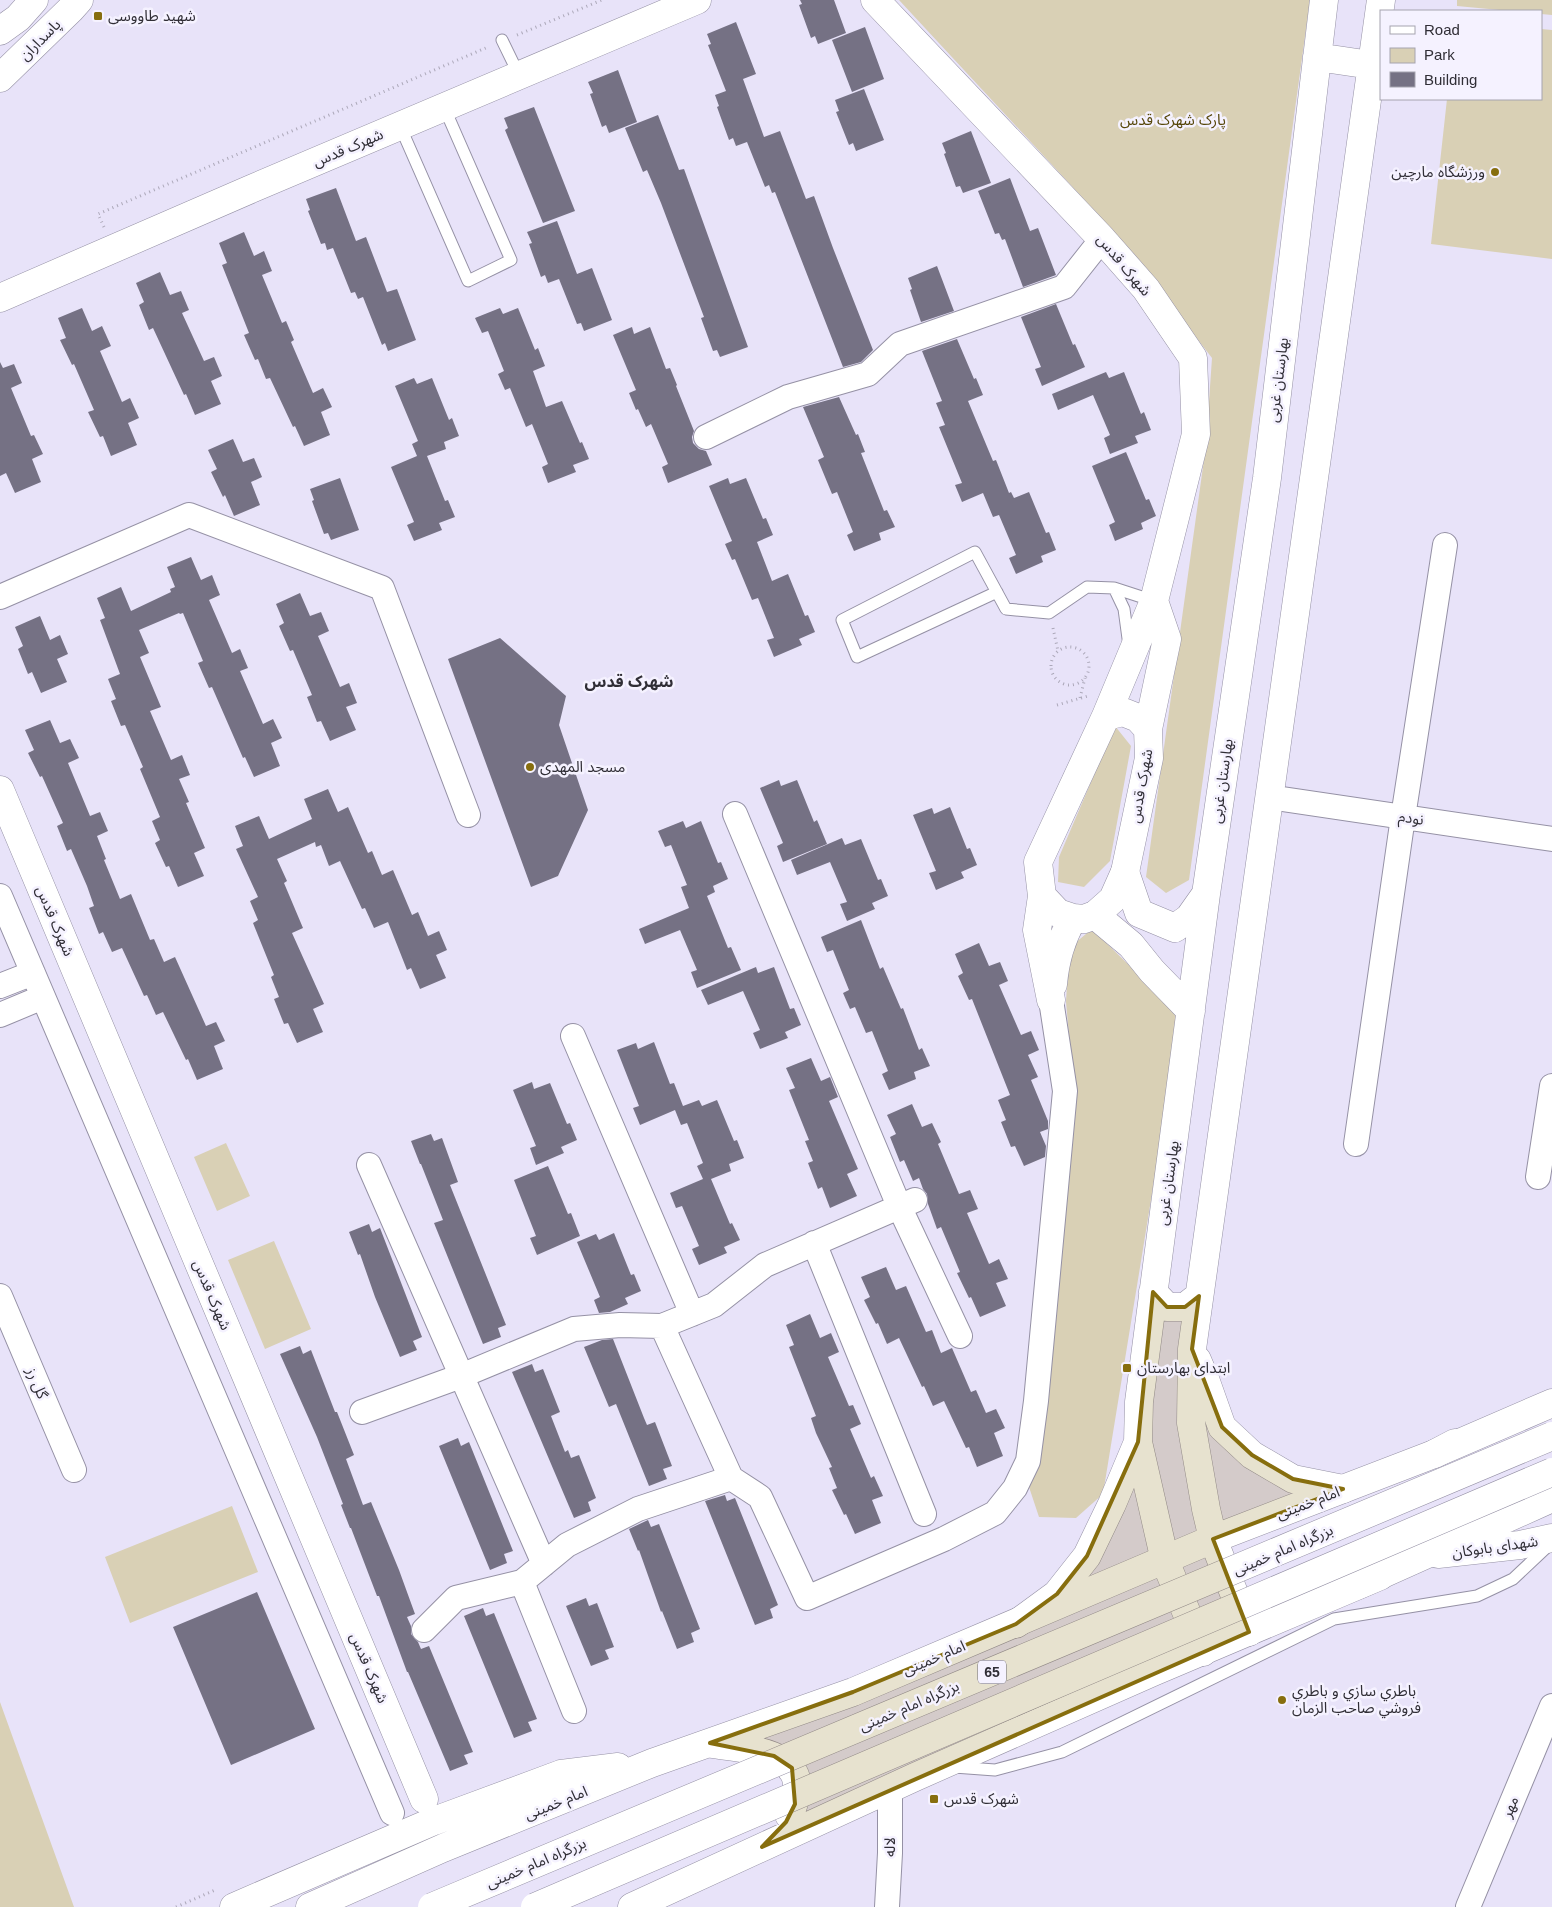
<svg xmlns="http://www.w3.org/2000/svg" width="1552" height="1907" viewBox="0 0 1552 1907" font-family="Arial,'Noto Sans Arabic',sans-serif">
  <rect width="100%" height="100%" fill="#e8e3f9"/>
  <!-- green -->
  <path fill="#d9d0b5" d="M899,0H1310L1189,880L1166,893L1146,877L1206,445L1212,358L1117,235Z
    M1457,0H1552V15L1541,14V11H1510L1457,6Z
    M1541,29L1552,30V259L1431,244L1447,99H1541Z
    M1115,726L1131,746L1110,861L1084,887L1058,882L1059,857Z
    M1092,929L1181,1016L1103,1494L1076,1518L1039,1517L1028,1484L1074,1092L1066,1002L1069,948Z
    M226,1143L250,1196L217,1211L194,1157Z
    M274,1241L311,1329L265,1349L228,1260Z
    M232,1506L258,1572L130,1623L105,1557Z
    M0,1702L74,1907H0Z"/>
  <!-- building -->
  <path fill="#757184" d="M800,0H834L846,33L818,44L815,36L811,38L799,5L802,4Z
    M736,22L756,74L743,79L764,137L780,131L806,199L814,196L833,248L873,350L861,362L843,367L775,192L772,193L769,185L765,187L747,142L736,146L733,138L729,140L717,107L719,106L715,95L726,91L708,45L711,44L707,34Z
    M865,27L884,79L852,92L832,40Z
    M618,70L637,122L609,133L606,125L602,127L590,94L593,93L588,82Z
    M864,89L884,140L856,151L853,143L849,145L836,112L839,111L835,100Z
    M534,107L575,211L543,223L505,130L508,128L504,118Z
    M658,115L679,170L684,169L748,347L720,357L717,350L713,351L701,318L704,317L661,203L647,170L643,172L625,128Z
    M971,131L991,183L963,193L960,186L956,187L944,154L946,153L942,143Z
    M1010,178L1030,231L1038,228L1056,275L1023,287L1005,239L1002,240L999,233L995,234L978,191Z
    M336,188L356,241L366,237L387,292L397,289L416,340L388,351L385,343L382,345L363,297L358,299L355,292L351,293L333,248L327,250L325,243L321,244L308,211L310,210L306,199Z
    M557,221L577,274L592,268L612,320L584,331L581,323L577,324L559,279L548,283L545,275L541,277L529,244L532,243L527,232Z
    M244,232L254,256L264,251L272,271L262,275L282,323L286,321L294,340L291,342L313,393L323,388L332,407L321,412L330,435L304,446L295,426L293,427L270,378L266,379L258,359L255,360L244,335L249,333L222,265L227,263L219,243Z
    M937,266L954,311L921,322L910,290L912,289L908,278Z
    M160,272L170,295L181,291L189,310L182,313L204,361L214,357L222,376L211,381L221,404L195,415L186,394L184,395L153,328L149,330L139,305L144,302L136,283Z
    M1056,304L1073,345L1075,344L1085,367L1042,386L1035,369L1041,367L1021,317Z
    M82,308L92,331L102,326L111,346L100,351L122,402L130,398L139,418L128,423L137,445L111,456L103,436L100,437L88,412L94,410L74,364L72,365L60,340L66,338L58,318Z
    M500,308L503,314L518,308L535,350L538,348L545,366L533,371L546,407L562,401L580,443L582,442L589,459L573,465L576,472L548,483L542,467L548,464L532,424L526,427L510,388L505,390L498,374L504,371L488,331L482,333L475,318Z
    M632,327L634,334L650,327L666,369L670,368L677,385L676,386L694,431L692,437L693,443L699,449L706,451L712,465L668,483L662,467L668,464L651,424L646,427L638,409L636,410L629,393L636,390L613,335Z
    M957,339L974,379L976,378L983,395L968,401L993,461L996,460L1009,493L1011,492L1014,498L1029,492L1046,533L1049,532L1056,550L1041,556L1043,562L1016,574L1009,558L1016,555L999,515L993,517L983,493L962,502L955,485L962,483L939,427L945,425L936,403L942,401L922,351Z
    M0,362L3,368L14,364L22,383L11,388L31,436L34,435L43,454L32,459L41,482L15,493L6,473L0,476Z
    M1106,372L1109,378L1124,372L1141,414L1144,412L1151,430L1135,436L1138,443L1110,454L1104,438L1110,435L1093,395L1058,410L1052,394Z
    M414,378L417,384L432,378L449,420L452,418L459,436L444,442L446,449L427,456L445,501L448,500L455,517L439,523L442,530L414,541L407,525L414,522L391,467L417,456L412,444L418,441L395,386Z
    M839,397L856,435L858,434L865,452L861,453L884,511L887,510L895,527L879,533L881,540L854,551L847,535L853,532L837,492L832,494L818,460L824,457L803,407Z
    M233,439L243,462L254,458L262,477L251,482L260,505L234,516L225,495L223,497L211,472L217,469L208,450Z
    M1126,452L1146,500L1149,499L1156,516L1141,523L1143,529L1115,541L1109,525L1115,522L1092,466Z
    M340,478L359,530L331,540L328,533L324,534L312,501L314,500L310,489Z
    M728,478L730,484L746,478L763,519L766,518L773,535L757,542L772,581L788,574L805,616L808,615L815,632L799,639L802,645L774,657L767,640L774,638L758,598L752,600L735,559L732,560L725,544L732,541L709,486Z
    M191,557L201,580L212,575L220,595L209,600L232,653L240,649L248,668L240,671L263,724L273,719L282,738L271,743L280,766L254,777L245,757L243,758L212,687L209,688L198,663L203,661L183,613L180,614L179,613L139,630L149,653L140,657L161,707L150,711L171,760L182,755L190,775L179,779L189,802L186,803L205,848L194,853L204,876L178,887L169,866L166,867L155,843L160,840L152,821L160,817L140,769L143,767L125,725L121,726L111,701L116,699L108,679L120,674L100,620L105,618L97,598L121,587L131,611L171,592L170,589L175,587L167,567Z
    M300,593L310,616L321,612L329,631L318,636L340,687L349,683L357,703L346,707L356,730L330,741L321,721L317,722L307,697L312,695L293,650L290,651L279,626L284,623L276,604Z
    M40,616L50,640L60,635L68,654L57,659L67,682L41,693L32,672L28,674L18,649L23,646L15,627Z
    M500,638L566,696L559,725L588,810L558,876L531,887L448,659Z
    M50,720L60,743L70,739L79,758L68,763L90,816L100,812L108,831L97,836L106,859L104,860L120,899L131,894L150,940L154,939L164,962L175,957L206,1026L216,1022L225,1041L214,1046L223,1069L197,1080L188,1059L186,1060L163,1012L156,1015L147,995L144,996L122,948L112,952L103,932L99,934L89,908L94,906L87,886L71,849L67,851L57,826L63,823L42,776L40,777L28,753L34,750L25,730Z
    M779,780L781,786L797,780L814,822L817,820L827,844L783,862L777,846L783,843L760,788Z
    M328,789L338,812L348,807L368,853L372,851L382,875L393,870L412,915L418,912L428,936L439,931L447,950L436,955L446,978L420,989L411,968L407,970L388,922L374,928L365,908L362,909L340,861L329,866L321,845L316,847L315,842L277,859L287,881L284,883L303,928L292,933L324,1004L313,1009L323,1032L297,1043L288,1023L284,1024L274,999L279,997L271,977L274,975L253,923L258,920L250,901L258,897L236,849L243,846L235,826L259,816L269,839L312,819L304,799Z
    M950,807L967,849L970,848L977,865L961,872L964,878L936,890L929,873L936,871L913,815L932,808L934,814Z
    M683,821L686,828L701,821L718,863L721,862L728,879L713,886L715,892L707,896L728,948L731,947L741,970L697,988L691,972L697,970L680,930L645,944L639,929L689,908L681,887L687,885L671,845L665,847L658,831Z
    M842,838L845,845L861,839L878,880L881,879L888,896L872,903L875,909L847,921L840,904L847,902L830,862L797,875L791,860Z
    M861,920L880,969L883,967L901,1009L903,1008L919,1050L922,1048L930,1066L914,1072L916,1079L889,1090L882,1074L888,1071L872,1031L866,1033L855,1007L850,1009L843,993L849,990L833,950L827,952L821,937Z
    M979,943L989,966L1000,962L1008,981L999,985L1021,1035L1031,1031L1039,1050L1028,1055L1038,1077L1031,1080L1048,1121V1129L1040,1132L1046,1146L1045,1157L1024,1166L1015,1146L1011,1147L1001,1122L1006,1120L998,1100L1010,1095L972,999L969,1000L958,976L963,973L955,954Z
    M756,967L758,973L774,967L790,1009L794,1008L801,1025L785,1032L788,1038L760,1049L753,1033L760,1030L743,991L708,1005L701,990Z
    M654,1042L670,1084L674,1083L683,1106L699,1100L702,1106L717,1100L734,1141L737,1140L744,1158L729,1164L731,1171L711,1179L730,1224L732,1223L740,1240L724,1247L727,1253L699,1265L692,1249L699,1246L682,1206L676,1208L670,1193L703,1179L697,1166L703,1163L687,1123L681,1125L675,1110L640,1125L633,1108L639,1106L617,1050L636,1043L638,1049Z
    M811,1058L821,1081L830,1077L838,1097L829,1101L858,1169L847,1174L857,1196L830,1208L822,1187L818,1189L808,1163L813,1161L805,1141L809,1140L789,1090L795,1088L786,1068Z
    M532,1082L534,1089L550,1083L567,1124L570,1123L577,1140L561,1147L564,1153L536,1165L530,1148L536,1146L513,1090Z
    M912,1104L922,1127L932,1123L941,1142L938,1144L959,1194L970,1190L978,1209L967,1213L989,1264L999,1259L1008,1279L996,1283L1006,1306L980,1317L971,1297L969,1298L957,1273L960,1272L941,1227L937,1229L928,1204L927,1194L923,1189L919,1178L913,1181L904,1160L900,1162L890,1137L896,1134L887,1115Z
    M431,1134L434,1141L442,1138L458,1182L450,1185L506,1325L498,1328L501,1337L483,1344L434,1223L443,1220L421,1164H420L411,1141Z
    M548,1166L568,1214L571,1213L580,1236L537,1255L530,1238L536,1236L514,1180Z
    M369,1224L372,1232L380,1228L422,1337L413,1341L417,1350L400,1357L375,1297L360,1254L358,1255L349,1232Z
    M614,1233L631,1275L634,1274L641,1291L625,1298L628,1304L610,1312L599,1313L594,1300L600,1297L577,1242L596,1234L599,1240Z
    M886,1267L896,1290L906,1286L926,1332L932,1330L941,1353L952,1348L971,1392L976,1390L986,1413L996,1409L1005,1428L994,1433L1003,1456L977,1467L969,1447L966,1448L944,1401L933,1406L924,1386L922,1387L899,1338L887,1344L878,1323L876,1324L864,1300L870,1297L861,1277Z
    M810,1314L820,1338L831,1333L839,1352L828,1357L849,1406L853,1405L861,1424L850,1429L871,1478L874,1476L883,1496L872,1500L881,1523L855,1534L846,1514L844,1515L832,1490L837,1488L829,1468L832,1467L816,1433L811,1418L816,1416L789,1347L794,1345L786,1325Z
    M613,1339L644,1418L647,1425L655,1422L672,1466L663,1469L667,1479L649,1486L616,1404L609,1407L584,1347L602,1340Z
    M300,1346L303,1354L311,1350L335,1412H337L354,1455L346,1459L363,1505L371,1502L399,1570L415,1614L407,1617L411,1626V1634L418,1642L421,1649L429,1646L473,1752L464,1755L468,1764L450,1771L408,1672H407L379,1596H377L351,1528H350L341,1505L343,1504L317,1437L280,1354Z
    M532,1364L535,1372L543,1369L560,1412L551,1416L565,1452L568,1450L571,1458L579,1455L596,1498L588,1502L591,1511L574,1518L512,1372Z
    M458,1438L461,1446L469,1442L513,1551L504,1554L507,1563L490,1570L439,1446Z
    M725,1495L727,1501L735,1498L778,1605L770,1609L773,1618L755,1625L705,1501Z
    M648,1520L651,1527L659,1524L700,1629L691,1633L694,1642L677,1649L662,1611L661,1612L639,1550L638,1551L629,1529Z
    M257,1592L315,1729L231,1765L173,1627Z
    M586,1598L589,1606L597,1603L614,1647L605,1650L609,1659L591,1666L566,1606Z
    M483,1608L486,1616L494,1613L537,1719L528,1722L532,1731L514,1738L464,1616Z"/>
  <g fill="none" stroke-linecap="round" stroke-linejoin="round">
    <!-- lane casing -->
    <g stroke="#9591a5" stroke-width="13">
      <path id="lane" d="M502,40L519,75
        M400,126L468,281L511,260L444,107
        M1114,588L1124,609L1129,646
        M997,592L857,657L842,620L975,552L1006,609L1049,613L1087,587L1114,588L1154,601
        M954,1767L995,1770L1062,1752L1334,1619L1477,1596L1513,1579L1548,1546"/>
    </g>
    <!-- street casing -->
    <g stroke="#9591a5" stroke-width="26">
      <path id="street" d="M706,437L788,397L868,374L900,344L1064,287L1102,239
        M0,597L189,515L382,588L468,815
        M1269,797L1552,839
        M735,814L899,1206L960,1336
        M0,896L392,1813
        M0,986L33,973
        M0,1015L43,997
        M573,1036L692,1314
        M1356,1144L1403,817L1445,545
        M369,1165L544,1564
        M1538,1177L1552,1086
        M915,1200L765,1265L714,1305L662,1326L731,1478L760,1497L807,1598L944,1539L995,1513L1015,1488L1028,1461L1036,1401L1065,1091L1051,1000
        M814,1243L924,1514
        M0,1296L74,1470
        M362,1412L461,1376L574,1329L620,1325L662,1326
        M522,1582L574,1711
        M424,1630L456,1598L522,1582L567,1545L638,1509L731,1478
        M887,1907L890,1853V1788
        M1468,1907L1552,1706"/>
    </g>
    <!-- secondary casing -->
    <g stroke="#9591a5" stroke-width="29">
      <path id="secondary" d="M875,0L1102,239L1146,289L1193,358L1196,434L1154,601L1106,716
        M0,31L18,18L34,0
        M0,78L71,9L79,0
        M0,298L251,189L697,0
        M1123,712L1138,718L1148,729L1149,758L1125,872L1113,899L1095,915L1084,919L1073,918L1058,913L1042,896L1038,862L1106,716Z
        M1148,729L1167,639L1154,601
        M0,790L424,1799
        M1042,896L1037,930L1051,1000
        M1053,984C1055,960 1061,939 1073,918
        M1438,1554L1520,1545L1552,1538
        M712,1744C755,1750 820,1753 789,1815
        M234,1907L434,1821L561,1774L618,1767
        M310,1907L443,1848L652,1763L853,1692L1213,1539L1434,1454L1455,1443
        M632,1907L915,1777L1153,1672L1380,1576"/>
    </g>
    <!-- primary casing -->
    <g stroke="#9591a5" stroke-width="29">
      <path id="primary" d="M1317,57L1371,65
        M1125,872L1139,913L1175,928L1189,918L1206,894
        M1095,915L1131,945L1152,971L1191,1011
        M1153,1292L1167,1307H1185L1199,1296
        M1197,1360L1205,1379L1222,1427L1252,1455L1293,1479L1343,1489
        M1016,1624L1057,1594L1087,1556L1112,1504L1138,1442
        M1249,1632L1213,1539L1206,1509L1191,1423L1192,1349L1381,0
        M1203,1652L1165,1561L1138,1442L1139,1402L1206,894L1267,478L1324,0"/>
    </g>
    <!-- highway casing -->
    <g stroke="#9591a5" stroke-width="29">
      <path id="highway" d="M1434,1454L1552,1403
        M1358,1585L1552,1498"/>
    </g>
    <!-- path -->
    <path stroke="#aca8b9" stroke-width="3" stroke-dasharray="1 4" stroke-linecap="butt" d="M517,35L602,0
      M104,227L98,214L488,47
      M1053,628L1058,651
      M1051 666a19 19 0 1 1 38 0a19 19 0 1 1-38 0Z
      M1080,698L1085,678
      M1057,705L1088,696
      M176,1907L215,1890"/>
    <!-- lane -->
    <use href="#lane" stroke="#fff" stroke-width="11"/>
    <!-- street -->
    <use href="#street" stroke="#fff" stroke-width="24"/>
    <!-- secondary -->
    <use href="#secondary" stroke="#fff" stroke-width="28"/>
    <!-- primary -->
    <use href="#primary" stroke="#fff" stroke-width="28"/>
    <!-- highway -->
    <use href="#highway" stroke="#fff" stroke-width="28"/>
    <!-- highway-bridge casing -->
    <g stroke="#9591a5" stroke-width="29" stroke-linecap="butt">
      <path id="highway-bridge" d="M432,1907L1552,1436
        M535,1907L1552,1472"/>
    </g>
    <!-- highway-bridge -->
    <use href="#highway-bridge" stroke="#fff" stroke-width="28"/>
  </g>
  <!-- marked area -->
  <path fill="#876e0e" fill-opacity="0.2" stroke="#876e0e" stroke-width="4" stroke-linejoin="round" d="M1153,1292L1167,1307H1185L1199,1296L1192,1349L1222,1427L1252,1455L1293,1479L1343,1489L1213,1539L1249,1632L762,1847L786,1822L795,1804L792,1768L774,1756L710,1743L853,1692L1016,1624L1057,1594L1087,1556L1138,1442Z"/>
  <!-- markers -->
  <g fill="#876e0e" stroke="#f5f2ff" stroke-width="2">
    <rect x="93" y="11" width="10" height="10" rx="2.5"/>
    <circle cx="1495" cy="172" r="5"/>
    <circle cx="530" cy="767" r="5"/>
    <rect x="1122" y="1363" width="10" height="10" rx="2.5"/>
    <circle cx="1282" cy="1700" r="5"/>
    <rect x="929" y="1794" width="10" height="10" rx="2.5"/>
  </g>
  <g text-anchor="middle" stroke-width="5" stroke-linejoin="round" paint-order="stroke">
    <!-- shield labels -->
    <rect fill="#f5f2ff" stroke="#6b6972" stroke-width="1" x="978" y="1660.5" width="28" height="23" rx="4"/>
    <g font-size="14" font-weight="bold" fill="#302e36">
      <text x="992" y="1677">65</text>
    </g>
    <!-- poi labels -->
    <g font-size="15" fill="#302e36" stroke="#f5f2ff" text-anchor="start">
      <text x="108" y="21">شهید طاووسی</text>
      <text x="1485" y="177" text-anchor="end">ورزشگاه مارچین</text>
      <text x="540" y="772">مسجد المهدی</text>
      <text x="1137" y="1373">ابتدای بهارستان</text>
      <text x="1292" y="1696">باطري سازي و باطري<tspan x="1292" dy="17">فروشي صاحب الزمان</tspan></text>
      <text x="944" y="1804">شهرک قدس</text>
    </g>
    <!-- street labels -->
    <g font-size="15" fill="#302e36" stroke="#f5f2ff">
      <text transform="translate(40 40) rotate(-45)" y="5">پاسداران</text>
      <text transform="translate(348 148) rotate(-23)" y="5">شهرک قدس</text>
      <text transform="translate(1124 265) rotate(50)" y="5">شهرک قدس</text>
      <text transform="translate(1278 380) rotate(-83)" y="5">بهارستان غربی</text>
      <text transform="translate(1222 781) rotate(-82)" y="5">بهارستان غربی</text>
      <text transform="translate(1141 786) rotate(-80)" y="5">شهرک قدس</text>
      <text transform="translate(1411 818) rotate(8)" y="5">نودم</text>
      <text transform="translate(55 921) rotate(67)" y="5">شهرک قدس</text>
      <text transform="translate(1168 1183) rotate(-82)" y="5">بهارستان غربی</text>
      <text transform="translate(212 1295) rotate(67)" y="5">شهرک قدس</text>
      <text transform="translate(37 1383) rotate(67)" y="5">گل رز</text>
      <text transform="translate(1308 1503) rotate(-21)" y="5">امام خمینی</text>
      <text transform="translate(1495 1547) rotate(-8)" y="5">شهدای بابوکان</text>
      <text transform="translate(1283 1550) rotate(-23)" y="5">بزرگراه امام خمینی</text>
      <text transform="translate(934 1658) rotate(-23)" y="5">امام خمینی</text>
      <text transform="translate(369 1668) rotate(67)" y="5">شهرک قدس</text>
      <text transform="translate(909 1706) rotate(-23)" y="5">بزرگراه امام خمینی</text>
      <text transform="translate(556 1803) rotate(-22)" y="5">امام خمینی</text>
      <text transform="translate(1510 1807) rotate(-67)" y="5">مهر</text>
      <text transform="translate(890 1847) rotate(-89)" y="5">لاله</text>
      <text transform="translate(536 1863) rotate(-23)" y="5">بزرگراه امام خمینی</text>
    </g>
    <!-- park labels -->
    <g font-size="15" fill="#564609" stroke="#f5f2ff">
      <text x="1173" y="125">پارک شهرک قدس</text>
    </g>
    <!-- neighbourhood labels -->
    <g font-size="16" font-weight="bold" fill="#302e36" stroke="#f5f2ff">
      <text x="629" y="687">شهرک قدس</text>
    </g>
  </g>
  <!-- legend -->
  <rect x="1380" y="10" width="162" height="90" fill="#f5f2ff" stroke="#a6a4af"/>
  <rect x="1390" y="26" width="25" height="8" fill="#ffffff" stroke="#a6a4af"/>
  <text x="1424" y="35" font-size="15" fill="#302e36">Road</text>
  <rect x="1390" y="48" width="25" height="15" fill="#d9d0b5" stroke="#a6a4af"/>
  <text x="1424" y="60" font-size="15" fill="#302e36">Park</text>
  <rect x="1390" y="72" width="25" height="15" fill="#757184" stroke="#a6a4af"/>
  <text x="1424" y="85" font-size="15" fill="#302e36">Building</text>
</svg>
